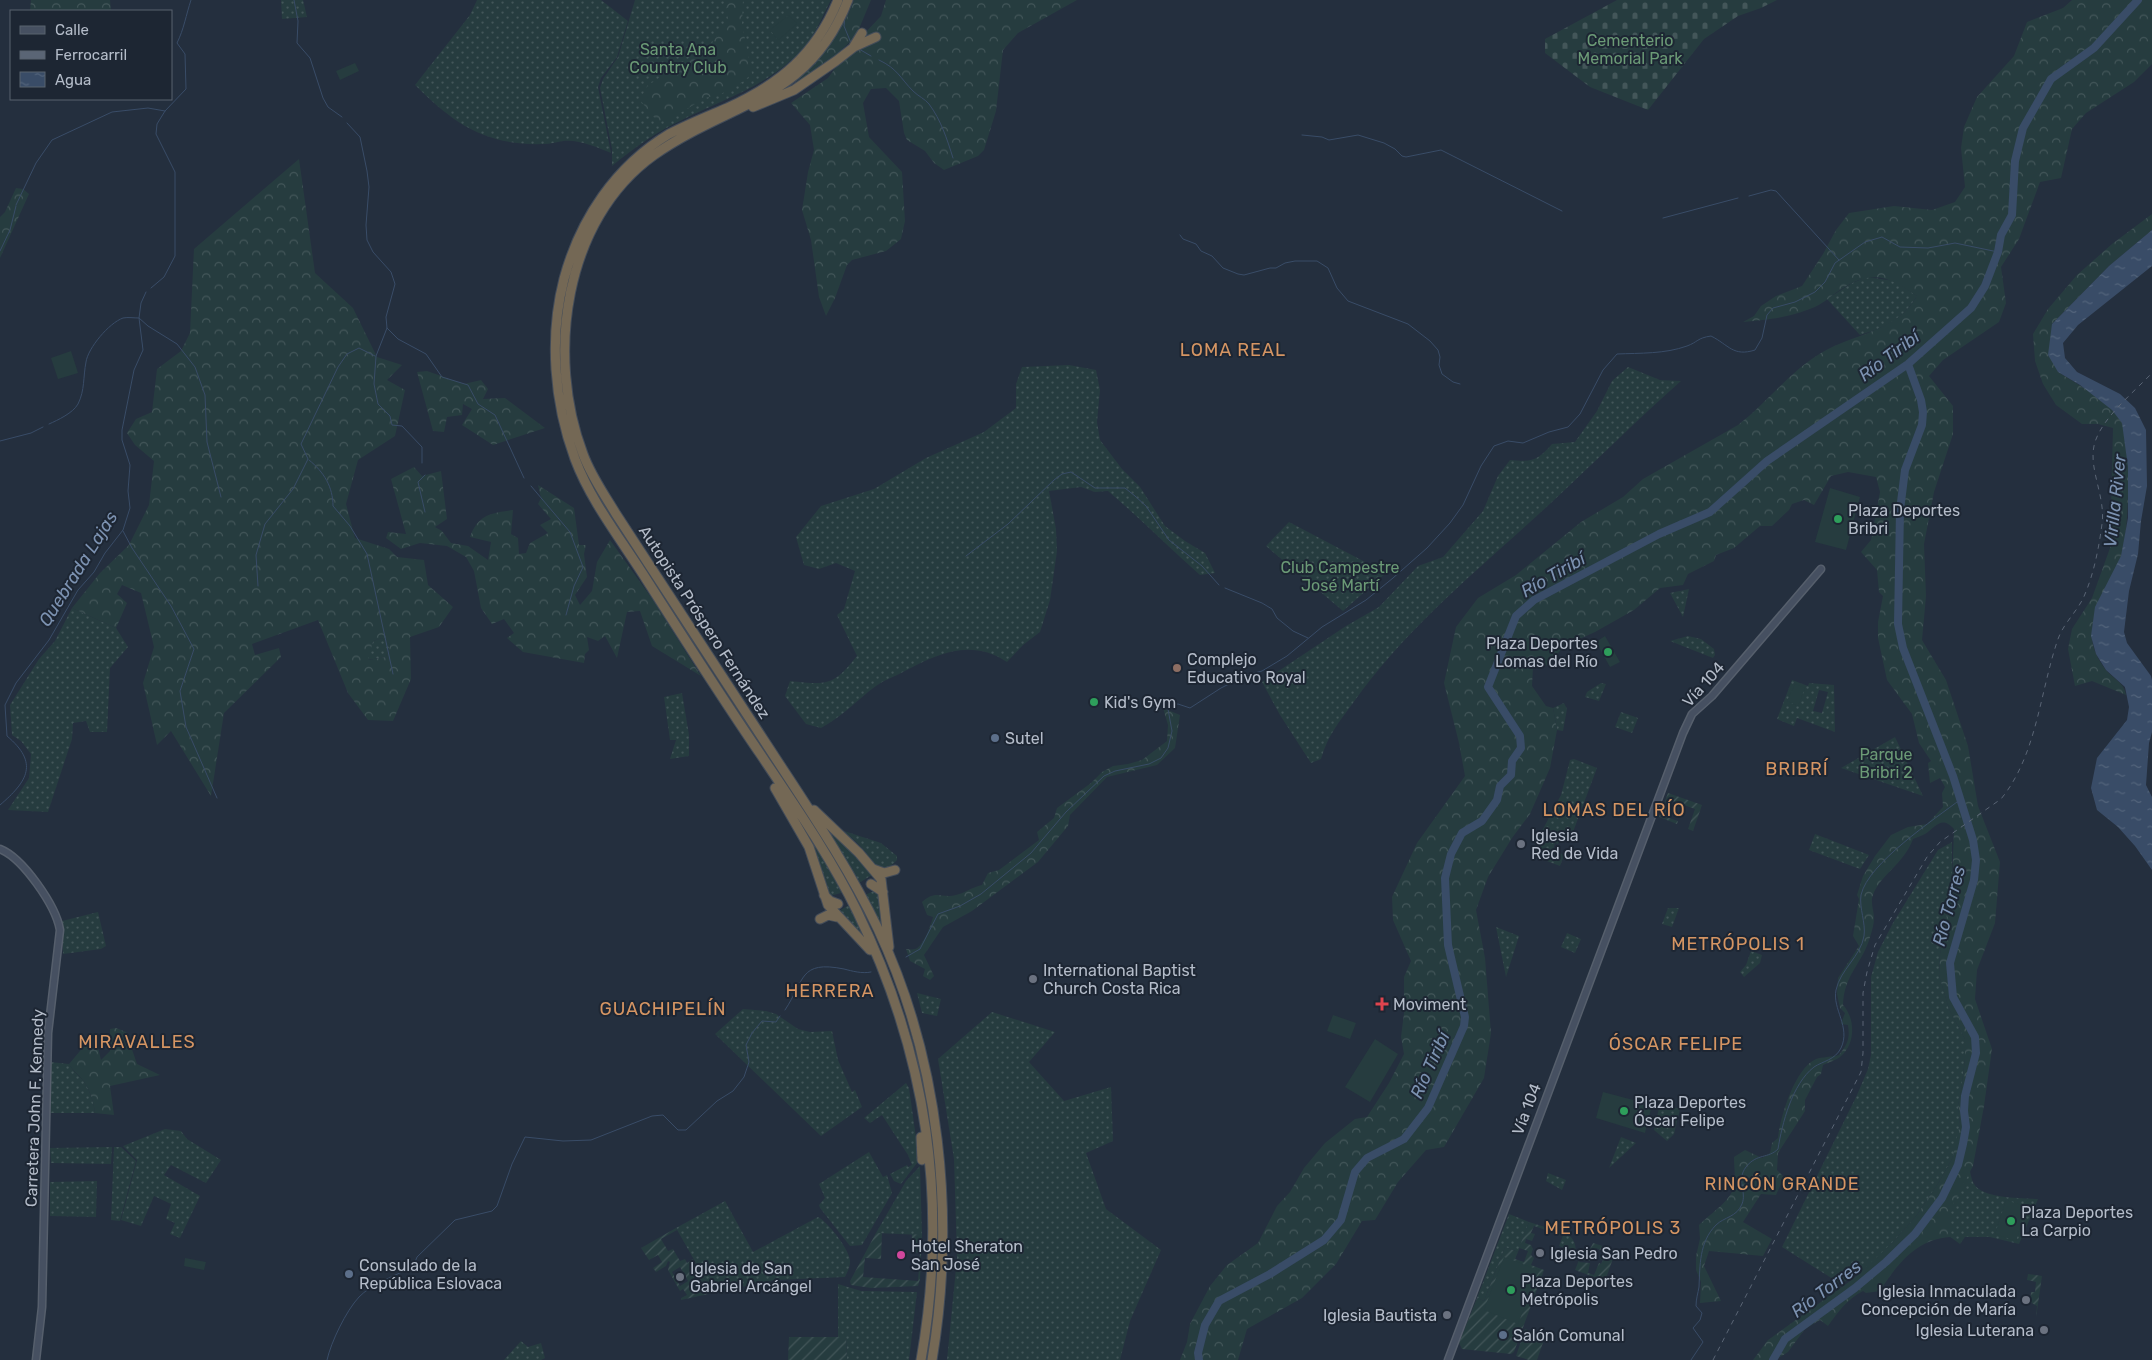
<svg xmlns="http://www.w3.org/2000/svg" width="2152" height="1360" viewBox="0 0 2152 1360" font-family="Rubik,sans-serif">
  <defs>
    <pattern id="grass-dots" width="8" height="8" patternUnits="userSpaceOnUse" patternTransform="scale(1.25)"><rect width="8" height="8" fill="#263c3f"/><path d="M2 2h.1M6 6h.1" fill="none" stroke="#435659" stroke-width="1.8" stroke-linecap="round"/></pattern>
    <pattern id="forest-crowns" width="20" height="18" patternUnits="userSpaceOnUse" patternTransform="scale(1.25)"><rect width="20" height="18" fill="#263c3f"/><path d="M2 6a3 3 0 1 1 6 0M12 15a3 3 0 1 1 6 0" fill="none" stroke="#435659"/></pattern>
    <pattern id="cemetery-stones" width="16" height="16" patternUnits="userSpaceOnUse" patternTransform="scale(1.25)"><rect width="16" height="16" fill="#263c3f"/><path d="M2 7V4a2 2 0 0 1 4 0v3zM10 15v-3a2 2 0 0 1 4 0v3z" fill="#435659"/></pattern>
    <pattern id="garden-furrows" width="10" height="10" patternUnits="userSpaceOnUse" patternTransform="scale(1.25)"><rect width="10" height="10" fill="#263c3f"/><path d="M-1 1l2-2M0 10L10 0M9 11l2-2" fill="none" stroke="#435659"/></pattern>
    <pattern id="water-ripples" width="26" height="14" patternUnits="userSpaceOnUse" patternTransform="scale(1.25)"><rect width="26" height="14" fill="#394c67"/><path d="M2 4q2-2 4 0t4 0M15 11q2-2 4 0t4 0" fill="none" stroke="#53647b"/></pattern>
  </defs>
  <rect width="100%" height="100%" fill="#242f3e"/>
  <!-- grass -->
  <path fill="url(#grass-dots)" fill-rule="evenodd" d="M281,0H303L307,17L282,19Z
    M477,0H601L628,21L617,57L601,78L598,87L611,153C597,147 578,139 563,141C556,142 550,144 544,144C486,146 454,124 415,85L470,15Z
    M635,0H831C822,17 814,38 800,52C765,87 724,99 682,120C656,132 634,148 612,166V149L600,88L603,79L618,57Z
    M1867,277L1895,281L1917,296C1902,320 1886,327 1860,335L1827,299L1852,283Z
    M1069,365L1096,370L1100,390L1097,422L1100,440L1122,469L1140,487L1165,526L1185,541L1205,553L1215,573L1200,575C1169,548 1140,518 1108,491L1095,492L1081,487L1049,491L1056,529L1057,551L1050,600L1040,632L1023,645L1007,662C970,638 938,654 903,672C894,677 884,680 876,686C857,700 842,717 821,728L806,724L785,696L790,681C828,685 833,686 857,656L837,615L844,609L855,571L836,563L819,569L804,565L796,537L821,506L874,489L926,458L984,432L1016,408V384L1022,367Z
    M1628,367L1660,380L1681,381C1637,420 1596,461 1553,501C1483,566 1408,625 1353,703C1339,722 1328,735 1321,759L1311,763L1280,715L1262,682L1346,626L1379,607L1418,566L1443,557L1483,511L1498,476L1510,460C1533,462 1537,461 1552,444L1575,442L1597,411L1612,381Z
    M1289,522L1386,573L1343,611L1266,546Z
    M1689,589L1683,617L1670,593Z
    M72,608L116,628L128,647L110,668L107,732H90L86,721L73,723L72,739L48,812L8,810L29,778L31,754L21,741L12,735L10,705L39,659L55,641Z
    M1688,636L1701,639L1714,649L1715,655L1713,658L1670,641Z
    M382,638L390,645L386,657L367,660L373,641Z
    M1792,680L1808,686L1809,683L1834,685L1835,732L1797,718L1794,726L1777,719ZM1819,690L1828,692L1822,713L1813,711Z
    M1601,683L1606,684L1599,701L1585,697L1587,692Z
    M682,693L689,735V756L670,759L676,740H670L664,697Z
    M1564,703L1567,709L1563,731L1557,730L1553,708Z
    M1621,712L1638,718L1632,733L1615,727Z
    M1895,737L1923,796L1841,768Z
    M1574,759L1597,768L1570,840L1561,837L1558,844L1555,843L1553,850L1564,855L1560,866L1536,857L1533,848L1561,795L1570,760Z
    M781,792L814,841L840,887L841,893L830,896Z
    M821,821L867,867L872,875L859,883Z
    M844,831L881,843L897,856V860C880,879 873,860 862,848C857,842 850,837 844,831Z
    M1815,834L1869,855L1860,869L1809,850Z
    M1952,842V884L1940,954L1939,975L1949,1009L1965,1039V1059L1961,1091L1958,1105L1960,1124L1957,1142L1952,1159L1939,1182L1917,1215L1892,1243L1869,1266L1841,1284L1782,1247L1857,1095L1868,1069L1871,1055V977L1878,952L1893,923L1938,850Z
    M876,890L879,892L880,897L882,929L865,895Z
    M849,905L866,940L837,912Z
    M1668,908H1679L1672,927L1662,924Z
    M98,912L106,946L101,949L63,954L62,921Z
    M1496,927L1519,936L1506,977Z
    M1567,933L1581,939L1575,953L1561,947Z
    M1751,951L1762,955L1760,963L1744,977L1740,972L1746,965Z
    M917,993L941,999L937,1016L922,1013Z
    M743,1009L766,1011L776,1014L798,1029L810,1032L832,1031L838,1060L852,1092L855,1090L862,1107L821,1136L715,1034Z
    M992,1012L1055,1032L1029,1062L1064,1101L1111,1087L1113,1141L1086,1153L1106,1209L1161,1250L1130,1321L1120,1360H947L957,1258L954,1159L938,1059Z
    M50,1062L69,1064C73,1071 77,1074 82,1079C89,1087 94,1103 95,1113H49Z
    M906,1083L909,1088L916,1138L917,1163L901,1184L894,1181L890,1174L907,1165L908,1167L912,1165L908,1155L882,1115L870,1123L864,1118Z
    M1664,1105L1680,1109L1674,1134L1667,1141L1654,1130L1659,1108Z
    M165,1129L181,1131L187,1139L221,1160L206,1183L171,1165L164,1175L200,1196L180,1238L170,1234L175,1223L166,1219L171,1204L154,1196L141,1226L121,1220L137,1160L123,1146Z
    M1621,1137L1636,1143L1609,1168Z
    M112,1147L111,1164L51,1163L50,1148Z
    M114,1147H121L136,1161L120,1221L111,1220Z
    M869,1152L883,1177L887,1175L892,1193L862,1245L850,1246L820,1208L819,1205L825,1198L819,1184Z
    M1969,1165C1970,1171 1971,1179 1974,1184C1983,1199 2022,1198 2038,1199L2019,1244L1990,1237H1965L1960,1244L1931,1223Z
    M920,1166L922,1235L876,1233L906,1181Z
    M1548,1173L1566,1180L1562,1190L1546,1181Z
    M97,1181L96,1217L50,1216V1182Z
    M725,1201L753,1252L818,1217C827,1221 851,1251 850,1262C850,1267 847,1273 845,1277L775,1280L713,1293L676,1228Z
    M1509,1214L1529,1222L1518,1252L1505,1247L1484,1301L1477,1298Z
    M1564,1233C1573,1236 1576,1243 1576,1253L1559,1246Z
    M838,1284L861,1291L917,1292L909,1360H847L846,1337H838Z
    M521,1341L528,1347L541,1343L545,1358L541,1360H504Z"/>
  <!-- forest -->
  <path fill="url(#forest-crowns)" fill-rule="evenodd" d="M31,0H110L111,11H30Z
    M726,0H743L742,24L752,74L741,83L721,94L705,98L667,121H657L640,100L647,86L712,43L728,20Z
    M854,0H871L856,36L832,59L792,86C818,60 841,35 854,0Z
    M886,0H1077L1018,33L1003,50L996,111L984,150L978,156L944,170L934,163L925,151L907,140L904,133L899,101L886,88L871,89L863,103L869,137L902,172L905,221L901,239L886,251L852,260L847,265L835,298L826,316L819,297L811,240L802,210L808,172L814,150L810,125L791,103L828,78L847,52L881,16Z
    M2072,0H2152V64L2134,82L2086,113L2072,129L2061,178L2040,182L2019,239L2001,267L2006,303L1999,322L1943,360L1929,376L1953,406V434L1934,492L1924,544L1926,596L1922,640L1946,680L1968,746L1978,806L2000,862L1995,923L1977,970L1975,999L1992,1049L1984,1106L1973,1166L1951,1208L1950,1237C1917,1239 1897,1264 1880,1291L1866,1293L1863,1291C1847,1299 1838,1312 1828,1326L1820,1320L1805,1329L1788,1352L1775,1360H1753L1768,1340L1853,1279L1892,1243L1917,1215L1939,1182L1952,1159L1960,1124L1958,1105L1961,1091L1965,1059V1039L1949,1009L1939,975L1940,954L1952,884L1954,829C1941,815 1936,827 1925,834C1922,836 1917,837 1913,839C1904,864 1880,875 1873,895C1870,902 1874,911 1874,918C1874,924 1872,931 1870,937C1863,963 1844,974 1843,1005C1855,1018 1856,1043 1841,1056C1837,1060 1829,1062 1823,1065L1821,1074L1817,1077L1805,1100V1111L1778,1153L1777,1170L1784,1177L1776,1195L1761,1194L1743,1222L1772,1239L1763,1256L1709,1251L1704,1266L1721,1301L1700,1303L1701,1282L1696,1270V1256L1700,1239L1699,1225C1711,1213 1734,1199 1735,1182C1735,1174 1734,1165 1734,1157L1745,1150L1762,1158L1770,1153L1772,1143L1778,1138C1780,1117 1795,1068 1816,1059C1822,1057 1832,1057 1839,1055C1848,1044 1850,1038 1848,1025L1841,1024L1845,1013L1840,1008L1837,994L1838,978L1859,946L1853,936L1859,899L1857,895L1863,876L1875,856L1891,835L1908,827L1927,824L1943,807L1942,793L1945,787L1940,778L1930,783L1928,763L1931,761L1919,743L1912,714L1887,680L1878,638V622L1883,596L1879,592L1877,570L1861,552L1871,540L1880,492L1876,477L1848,472L1831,476L1814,505L1804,500L1792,504L1789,510L1772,526H1760L1734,548L1716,555L1714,561L1688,574L1683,585L1660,588L1634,610L1595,632L1564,646L1548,665L1533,667L1532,686L1546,706L1553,708L1557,730L1550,768L1530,814L1512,838L1488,877L1476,910L1485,958L1491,1033L1484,1078L1444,1147L1426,1150L1398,1182L1375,1220L1362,1221L1336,1264L1302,1298L1247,1329L1238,1360H1180L1187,1342L1190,1324L1210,1286L1227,1265L1258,1243L1277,1206L1290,1192L1304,1168L1325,1143L1355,1119L1367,1117L1389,1083L1404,1054L1401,1037L1404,1013V977L1411,961L1393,920L1392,897L1417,843L1465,776L1459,743L1444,683L1456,627L1478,598L1516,575L1581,522L1623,497L1643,479L1738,425C1767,403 1789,372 1821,353C1854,333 1897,332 1917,296C1888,276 1872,269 1840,290C1832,295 1824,303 1815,307C1788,318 1772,319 1743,322L1754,316L1761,306L1776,296L1802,286L1823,254L1836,230L1849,213L1894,206L1932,210L1955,202L1965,187L1961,148L1964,127L1977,97L2014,56L2027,22L2063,8Z
    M299,159L315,273L353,308L377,357L402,365L387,380L405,390L395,436L358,460L346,504L355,538L389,549L397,557L424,560L428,585L453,607L439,627L410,637L411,679L393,721L368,720L348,693L318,620L252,644L255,655L279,648L281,657L224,713L211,796L171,731L157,745L143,683L154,647L141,593L122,585L117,594L127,603L116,628L72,608L100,573L129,545L149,505L154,461L135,445L127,433L136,419L152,412L157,369L181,351L190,333L194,249ZM382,638L390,645L386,657L368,660L373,641Z
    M16,188L23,189L29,194L0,258V217L5,212Z
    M2152,214V230L2109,266L2052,324L2058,372C2079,385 2107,400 2121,421C2132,439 2129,536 2121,557C2110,585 2093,601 2092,634C2091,646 2098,660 2105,669C2113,679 2124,682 2126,695L2092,681L2075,686L2068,649L2072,629L2092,598L2110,548L2113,428L2098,424H2082L2056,405L2043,384L2035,361L2033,334L2048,309L2077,275L2112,244Z
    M427,371L464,384L481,380L488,389L483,399L505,398L545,428L493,445L462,425L472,409L463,404L462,415L447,417L444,432L433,431L417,372Z
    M414,467L422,476L441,471L447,519L435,527L442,531L451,543L468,546L488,560L491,542L470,537C478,514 492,513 513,510L511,534L518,538L519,554L526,553L530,543L548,533L540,525L551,519L538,504L541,498L538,485L574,508L579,545H586L584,554L587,577L575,595L580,605L592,591L597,562L610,540L653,600L701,676L652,646L640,611L627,612L617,658L605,636L598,641L587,637L589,650L585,654L584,663L523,652L507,638L514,633L504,619L492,624L481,608L474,571L466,557L447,546L420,543L401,549L386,538L388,532L406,534L391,479Z
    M1163,708L1180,715L1175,748L1157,765L1107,777L1070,815L1068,826L1038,862L972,911L943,927L924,955L934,976L930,980L923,976L925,969L910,961L906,949C909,949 912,950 915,949C923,947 931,925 933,917L927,915L922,902C937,889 941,899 956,895C965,893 972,887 982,885L988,873L999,870L1039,840L1037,832L1054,818L1057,808L1091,783L1102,772L1113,766L1128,764L1142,760L1167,741L1168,725Z
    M116,1028L126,1032L137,1064L160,1075L110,1086L114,1115L95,1113C94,1103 89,1087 82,1079C78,1074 73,1071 69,1064L80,1051L87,1038L97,1043L101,1060L110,1051V1029Z"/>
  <!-- cemetery -->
  <path fill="url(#cemetery-stones)" d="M1617,0H1777L1761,8L1738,16L1704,39L1648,110L1590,87L1545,53V39Z"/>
  <!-- garden -->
  <path fill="url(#garden-furrows)" fill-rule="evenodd" d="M1668,793L1702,805L1693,831L1688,829L1695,809L1667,799L1665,804L1669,805L1666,817L1678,821L1677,824L1659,817Z
    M1529,1222L1564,1233L1563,1236L1534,1226L1531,1233L1535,1234L1532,1241L1526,1239L1525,1243L1531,1245L1533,1249L1531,1255L1534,1258L1531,1265L1544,1270L1514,1352L1511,1354L1462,1349L1459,1343L1477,1298L1484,1301L1505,1247L1518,1252L1515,1259L1524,1262L1528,1251L1519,1248Z
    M676,1228L677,1230L661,1239L668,1251L673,1249L680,1261L685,1259L687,1263L693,1259L713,1293L681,1300V1298L687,1295L683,1289L680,1291L668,1270L670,1262L668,1261L666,1266L656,1272L653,1268L662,1262L658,1255L649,1260L641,1248ZM680,1267L688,1281L680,1286L672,1272Z
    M876,1233H882L881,1259L865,1258L863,1277L918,1281L920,1253L911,1252L912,1234L922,1235L920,1279L918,1286L871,1288L851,1285L850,1281Z
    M1593,1243L1616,1250L1605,1281L1575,1270L1583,1250L1590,1249ZM1596,1248L1603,1251L1600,1259L1603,1260L1601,1264L1599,1263L1594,1275L1588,1273L1590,1263L1579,1262L1580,1260L1591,1261L1583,1257L1584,1253L1593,1256Z
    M2028,1274L2042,1276L2036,1318L2037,1306L2030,1302L2031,1292H2035L2036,1282L2027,1280Z
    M1525,1329L1545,1337L1537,1360H1529L1516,1356Z
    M789,1337H846L847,1360H788Z"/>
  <!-- pitch -->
  <path fill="#263c3f" d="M789,15L797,24L778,40L770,30Z
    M355,63L359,71L340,80L336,71Z
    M71,351L78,373L58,379L51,358Z
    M1830,488L1860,497L1846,550L1815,542Z
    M1605,636L1620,662L1610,667L1596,642Z
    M1795,684L1805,688L1798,706L1787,701Z
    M1333,1015L1356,1023L1350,1039L1327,1031Z
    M1375,1039L1398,1054L1370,1102L1345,1087Z
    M1603,1092L1652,1105L1645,1133L1596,1118Z
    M2006,1200L2027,1207L2016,1241L1995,1234Z
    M1504,1257L1539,1270L1518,1324L1484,1310Z
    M185,1258L206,1262L204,1270L184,1266Z"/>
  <!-- water -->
  <path fill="url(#water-ripples)" d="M2152,230V266L2078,325L2063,343L2065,358L2077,372L2120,394L2135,408L2146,430L2147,486L2141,521L2138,554L2129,591L2124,632L2127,643L2151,676L2152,680V732L2149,743L2146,785L2152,797V870L2135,846L2118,827L2097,810L2091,788L2097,758L2127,720L2129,707L2125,687L2106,670L2096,654L2091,636L2095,607L2121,556L2128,518V467L2122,423L2112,410L2080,385L2058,372L2048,355L2052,324L2109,266Z"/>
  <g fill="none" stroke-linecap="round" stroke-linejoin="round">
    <!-- stream -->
    <path stroke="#394c67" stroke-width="1" d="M294,0L298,21L297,43L310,58L323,98L328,107L342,117
      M845,16L844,26L851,43
      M859,49L871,56
      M879,60C898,69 900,78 913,91C918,96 925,99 929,104C941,120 947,139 953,158
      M347,123L360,137L367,171L369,187L366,225L367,240L373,252L391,272L395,284L386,317L387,328L376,356L374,384L378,404L390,416L392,425L402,426L422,447V463
      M1302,135L1322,137L1329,140L1358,135L1384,143L1395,149L1402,156L1406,157L1441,150L1562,211
      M1749,196L1771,190L1776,191L1839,260
      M16,205L36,163L52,140L112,112L148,108L165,111
      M1663,218L1738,198
      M1180,235L1183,239L1196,244L1201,251L1212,256L1223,268L1238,274L1244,275L1270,268H1276L1285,263L1295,261H1317L1328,268L1337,288L1348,301L1408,324L1430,341L1438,350L1440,357L1439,365L1442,374L1453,382L1460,384
      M0,251L10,230L16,206
      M151,288L164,277L175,256V172L156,134L157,124L165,111L186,89L185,54L177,43C184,29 186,15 191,0
      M387,328L398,339L426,354L442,377L468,385L478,404L495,415L524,478
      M49,424C58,420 73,413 78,404C85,390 83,377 86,362C88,348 109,323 123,318C128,317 134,318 139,318L148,326L177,344L195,367L205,395L207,442L221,497
      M0,441L31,433L43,427
      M309,460C324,472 333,487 333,506L350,526L367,554L393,674
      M425,475L418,482L425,512
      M531,486L570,532L583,567L574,586L566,615
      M123,531L132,548L171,606L194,649L180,691L186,727L217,798
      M966,556L1008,524L1054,480L1062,474L1071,472L1095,488H1125L1135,496L1146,506L1169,540L1202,566L1219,585
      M258,586L256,555L265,524L293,489L308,459L301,444L338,367L347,354L359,348L375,356
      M1225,588L1262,603L1272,609L1277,618L1293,631L1308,638
      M0,805C28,781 39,763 7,736L5,705L16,683L49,640L78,590L94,572L105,553L123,530L130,508L128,491L130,465L122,440V430L134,370L143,350L139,318L141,303L146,292
      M906,957L920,949L938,914L960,906L981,894L1031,853L1066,812L1104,776L1115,771L1149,764L1161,758L1168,748L1172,731L1168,709L1172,705L1178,704L1190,708L1221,688L1247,675L1262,671L1287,656L1322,627L1366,600L1393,578L1427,548L1450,523L1463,505L1481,466L1494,446L1508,441L1523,443L1549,432L1568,427L1580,414L1603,370L1617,354C1640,353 1665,354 1687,346C1698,342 1697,338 1711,336C1729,345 1733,357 1755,350L1762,338L1767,315L1773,308L1795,302L1815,292L1825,282L1835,263L1865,242L1882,237L1900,247L1928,248L1955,243L1998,252
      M785,1010C805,980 799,960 844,969C852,971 862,974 871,972
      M327,1360C331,1342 346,1311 359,1297C370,1285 398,1274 413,1267L417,1257L455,1220L492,1211L497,1206L512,1164L525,1137L563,1141L591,1140L652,1116L663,1115L678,1130H686L717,1101L733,1091L744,1077L749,1062L746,1045L752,1033L762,1021L776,1022L780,1016
      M1691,1360L1703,1342L1693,1328L1700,1320L1702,1313L1696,1306C1696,1299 1698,1293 1699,1287C1700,1266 1699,1242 1716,1225C1724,1217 1737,1217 1742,1204C1747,1192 1736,1180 1746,1167C1757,1153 1768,1159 1778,1149C1782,1124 1792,1084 1814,1067C1823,1061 1835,1060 1841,1048C1851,1027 1832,1009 1836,990C1840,970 1861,956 1864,936C1866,923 1859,908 1861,895C1868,863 1935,819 1961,799"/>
    <!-- river -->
    <path stroke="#394c67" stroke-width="8" d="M1199,1360L1198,1353L1205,1325L1219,1301L1270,1274L1324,1240L1341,1220L1355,1172L1367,1158L1404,1139L1428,1108L1464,1026L1465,1017L1448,945L1445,878L1451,854L1462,833L1482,821L1497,800L1500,786L1511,775L1512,761L1521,748L1520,736L1488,687L1516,616L1534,600L1659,534L1710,512L1767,461L1908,364L1971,308L1985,286L1998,252L2001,235L2012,215L2015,161L2023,128L2051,79L2094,48L2138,0
      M1773,1360L1785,1339L1855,1288L1886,1262L1915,1234L1942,1198L1958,1165L1963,1144L1966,1127L1964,1111L1965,1096L1976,1053L1975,1037L1953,997L1950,963L1974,880L1976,860L1973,840L1953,776L1903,648L1898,624L1900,510L1905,470L1922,425L1923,412L1921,400L1908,364"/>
    <!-- secondary casing -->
    <g stroke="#565f6c" stroke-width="9">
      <path id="secondary" d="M0,849C23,858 56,906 60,930L48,1033L42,1307L36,1360
        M1448,1360L1683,733L1692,714L1712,696L1821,569"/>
    </g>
    <!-- highway casing -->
    <g stroke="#434c59" stroke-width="11">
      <path id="highway" d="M838,0C816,54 780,84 727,108C708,116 688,124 669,134C616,166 580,219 564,279C549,337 554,402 575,459C591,502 623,542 648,582C685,640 722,698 761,755C795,806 830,856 857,911C927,1055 949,1202 921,1360
        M848,0C809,101 731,101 654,155C563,220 546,357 583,454C591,476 604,494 616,514C666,591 717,668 767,745C806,805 847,864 878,929C940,1061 956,1217 932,1360
        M854,46L862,33
        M753,107L794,90L836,61L854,47L876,37
        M775,788L809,847L828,905L870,950
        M814,810L859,853L881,879L889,947
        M873,869L884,873L895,870
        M871,884L883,892
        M824,895L830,901L838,904
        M820,919L828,915L837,917
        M921,1137L922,1160"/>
    </g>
    <!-- secondary -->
    <use href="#secondary" stroke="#465061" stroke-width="6"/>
    <!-- highway -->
    <use href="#highway" stroke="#746855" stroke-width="9"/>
    <!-- rail -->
    <path stroke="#5a6575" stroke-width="1" stroke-dasharray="5 5" stroke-linecap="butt" d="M1713,1360L1861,1072L1863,1053V993L1867,972L1875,945L1927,857L1940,842L2001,799C2037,755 2040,691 2058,639C2064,622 2079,610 2085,594C2094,573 2099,547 2102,524C2106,496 2087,467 2095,442C2103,417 2134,392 2152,373"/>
  </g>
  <!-- markers -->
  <g fill="#2e9e5b" stroke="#1d2633" stroke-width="2">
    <circle cx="1838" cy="519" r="5"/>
    <circle cx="1608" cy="652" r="5"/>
    <circle cx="1094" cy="702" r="5"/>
    <circle cx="1624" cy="1111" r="5"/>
    <circle cx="2011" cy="1221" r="5"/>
    <circle cx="1511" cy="1290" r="5"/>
  </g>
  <circle fill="#8d6e63" stroke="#1d2633" stroke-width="2" cx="1177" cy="668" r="5"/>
  <g fill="#5c6f8a" stroke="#1d2633" stroke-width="2">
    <circle cx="995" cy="738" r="5"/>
    <circle cx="349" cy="1274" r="5"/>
    <circle cx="1503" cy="1335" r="5"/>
  </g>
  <g fill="#6b7280" stroke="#1d2633" stroke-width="2">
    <circle cx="1521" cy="844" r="5"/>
    <circle cx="1033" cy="979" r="5"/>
    <circle cx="1540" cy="1253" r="5"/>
    <circle cx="680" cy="1277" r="5"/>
    <circle cx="2026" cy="1300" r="5"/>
    <circle cx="1447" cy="1315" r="5"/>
    <circle cx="2044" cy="1330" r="5"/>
  </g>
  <path fill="#e0444e" stroke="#1d2633" stroke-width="2" d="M1379.5 996.5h5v5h5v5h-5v5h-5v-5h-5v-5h5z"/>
  <circle fill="#d1479c" stroke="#1d2633" stroke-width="2" cx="901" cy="1255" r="5"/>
  <g text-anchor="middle" stroke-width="4" stroke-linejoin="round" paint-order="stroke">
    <!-- park labels -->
    <g font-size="16" fill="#6b9a76" stroke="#1d2633">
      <text x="1630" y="46">Cementerio<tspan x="1630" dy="18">Memorial Park</tspan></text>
      <text x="678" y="55">Santa Ana<tspan x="678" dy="18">Country Club</tspan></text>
      <text x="1340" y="573">Club Campestre<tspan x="1340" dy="18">José Martí</tspan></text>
      <text x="1886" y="760">Parque<tspan x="1886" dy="18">Bribri 2</tspan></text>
    </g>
    <!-- poi labels -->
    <g font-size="16" fill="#b4bcc9" stroke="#1d2633" text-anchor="start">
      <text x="1848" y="516">Plaza Deportes<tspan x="1848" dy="18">Bribri</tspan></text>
      <text x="1598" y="649" text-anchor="end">Plaza Deportes<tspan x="1598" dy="18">Lomas del Río</tspan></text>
      <text x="1187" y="665">Complejo<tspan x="1187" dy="18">Educativo Royal</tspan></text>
      <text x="1104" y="708">Kid's Gym</text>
      <text x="1005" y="744">Sutel</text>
      <text x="1531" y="841">Iglesia<tspan x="1531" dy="18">Red de Vida</tspan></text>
      <text x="1043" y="976">International Baptist<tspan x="1043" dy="18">Church Costa Rica</tspan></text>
      <text x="1393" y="1010">Moviment</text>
      <text x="1634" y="1108">Plaza Deportes<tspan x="1634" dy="18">Óscar Felipe</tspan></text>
      <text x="2021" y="1218">Plaza Deportes<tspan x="2021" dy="18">La Carpio</tspan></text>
      <text x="911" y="1252">Hotel Sheraton<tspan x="911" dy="18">San José</tspan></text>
      <text x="1550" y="1259">Iglesia San Pedro</text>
      <text x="359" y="1271">Consulado de la<tspan x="359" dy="18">República Eslovaca</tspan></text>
      <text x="690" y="1274">Iglesia de San<tspan x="690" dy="18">Gabriel Arcángel</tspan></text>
      <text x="1521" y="1287">Plaza Deportes<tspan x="1521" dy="18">Metrópolis</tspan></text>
      <text x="2016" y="1297" text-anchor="end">Iglesia Inmaculada<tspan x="2016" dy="18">Concepción de María</tspan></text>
      <text x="1437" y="1321" text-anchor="end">Iglesia Bautista</text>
      <text x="2034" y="1336" text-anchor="end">Iglesia Luterana</text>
      <text x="1513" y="1341">Salón Comunal</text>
    </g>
    <!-- street labels -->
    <g font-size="16" fill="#b4bcc9" stroke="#1d2633">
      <text transform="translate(705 622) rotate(57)" y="6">Autopista Próspero Fernández</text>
      <text transform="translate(1703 684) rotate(-48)" y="6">Vía 104</text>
      <text transform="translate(34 1108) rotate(-88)" y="6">Carretera John F. Kennedy</text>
      <text transform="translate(1526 1109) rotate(-69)" y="6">Vía 104</text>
    </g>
    <!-- neighbourhood labels -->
    <g font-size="18" letter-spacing="1" fill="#d59563" stroke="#1d2633">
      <text x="1233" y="356">LOMA REAL</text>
      <text x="1797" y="775">BRIBRÍ</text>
      <text x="1614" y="816">LOMAS DEL RÍO</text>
      <text x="1738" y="950">METRÓPOLIS 1</text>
      <text x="830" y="997">HERRERA</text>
      <text x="663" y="1015">GUACHIPELÍN</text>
      <text x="137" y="1048">MIRAVALLES</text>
      <text x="1676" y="1050">ÓSCAR FELIPE</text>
      <text x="1782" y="1190">RINCÓN GRANDE</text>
      <text x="1613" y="1234">METRÓPOLIS 3</text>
    </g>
    <!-- water labels -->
    <g font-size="18" font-style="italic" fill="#7c92b1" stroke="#1d2633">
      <text transform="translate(1889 356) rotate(-37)" y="6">Río Tiribí</text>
      <text transform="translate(2115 501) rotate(-84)" y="6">Virilla River</text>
      <text transform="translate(78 569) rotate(-58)" y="6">Quebrada Lajas</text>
      <text transform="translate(1553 575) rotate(-30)" y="6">Río Tiribí</text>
      <text transform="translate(1949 906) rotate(-75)" y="6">Río Torres</text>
      <text transform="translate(1430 1065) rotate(-66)" y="6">Río Tiribí</text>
      <text transform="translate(1826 1289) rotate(-37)" y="6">Río Torres</text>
    </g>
  </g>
  <!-- legend -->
  <rect x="10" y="10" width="162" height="90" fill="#1d2633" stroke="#59626f"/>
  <rect x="20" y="26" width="25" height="8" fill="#465061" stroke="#59626f"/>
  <text x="55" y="35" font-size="15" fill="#b4bcc9">Calle</text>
  <rect x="20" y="51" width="25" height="8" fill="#5a6575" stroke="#59626f"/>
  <text x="55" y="60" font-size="15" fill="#b4bcc9">Ferrocarril</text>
  <rect x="20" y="72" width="25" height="15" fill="url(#water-ripples)" stroke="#59626f"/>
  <text x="55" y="85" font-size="15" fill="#b4bcc9">Agua</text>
</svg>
